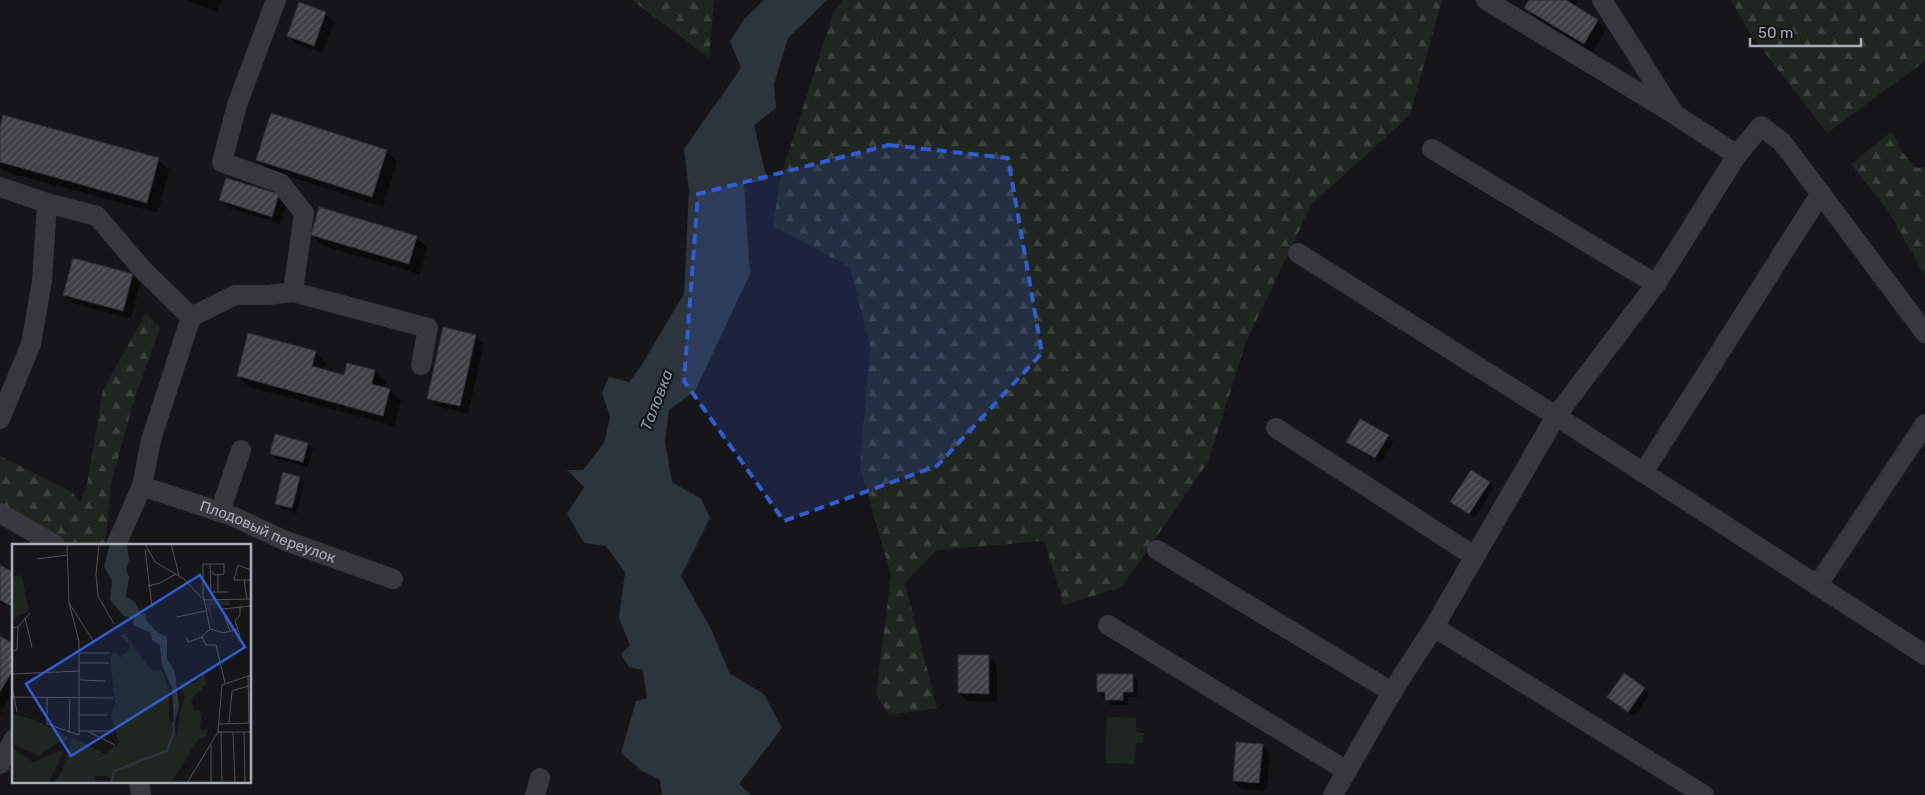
<svg xmlns="http://www.w3.org/2000/svg" width="1925" height="795" viewBox="0 0 1925 795" font-family="Rubik,sans-serif">
  <defs>
    <pattern id="forest-firs" width="22" height="20" patternUnits="userSpaceOnUse" patternTransform="scale(1.25)"><rect width="22" height="20" fill="#1e261f"/><path d="M5 1l3.5 6h-7zM16 11l3.5 6h-7z" fill="#3c433d"/></pattern>
    <pattern id="building-hatch" width="6" height="6" patternUnits="userSpaceOnUse" patternTransform="scale(1.25)"><rect width="6" height="6" fill="#404145"/><path d="M-1 1l2-2M0 6l6-6M5 7l2-2" fill="none" stroke="#595a5e"/></pattern>
  </defs>
  <rect width="100%" height="100%" fill="#161618"/>
  <!-- forest -->
  <path fill="url(#forest-firs)" d="M632,0H714L709,58Z
    M842,0H1442L1410,115L1312,204L1246,342L1208,462L1122,587L1064,605L1044,541L937,550L905,583L937,708L889,715L876,694L891,575L860,467L870,346L850,267L773,226L781,176L834,11Z
    M1731,0H1925V61L1827,133L1749,32Z
    M1892,131L1901,151L1917,168L1925,167V276L1889,212L1851,164Z
    M146,313L160,328L136,394L112,479L105,545H61L0,508V456L72,492L80,502L87,485L103,390Z"/>
  <!-- pitch -->
  <path fill="#1e261f" d="M1107,717L1136,718V732L1144,733L1143,743H1136L1135,764L1105,763Z"/>
  <!-- water -->
  <path fill="#2c353c" d="M764,0H827L788,38L774,84L776,108L754,125L767,180L744,184L750,274L695,391L669,410L665,442L672,482L701,499L710,518L681,576L711,629L730,674L764,694L782,728L739,784L751,795H662L660,780L642,771L621,753L636,701L647,699L643,670L629,667L621,654L630,645L619,618L625,572L606,546L584,543L567,514L584,487L567,470H583L604,443L610,417L602,393L609,377L629,382L641,366L684,294L689,190L684,149L741,68L730,41L745,18Z"/>
  <!-- shadow -->
  <path fill="#0007" d="M185,0H221L217,12Z
    M1531,0H1579L1574,7L1598,21L1606,29L1592,52L1534,16L1526,8Z
    M325,13L334,22L322,53L297,44L288,35Z
    M0,131L158,159L169,170L158,213L3,171L0,167Z
    M386,151L397,162L383,207L269,170L258,159Z
    M278,195L287,204L280,224L229,208L221,200Z
    M312,235L416,237L427,248L420,274L323,246Z
    M132,275L140,283L131,319L72,303L64,295Z
    M475,336L484,344L468,414L436,406L428,398Z
    M315,352L326,363L324,371L345,376L375,371L386,382L384,389L390,390L401,401L394,426L249,387L238,376Z
    M1388,436L1393,442L1381,463L1353,447L1348,441Z
    M308,444L313,449L308,467L276,459L271,453Z
    M299,478L304,483L297,513L282,509L276,504Z
    M1489,483L1494,488L1475,518L1452,501Z
    M0,566L14,575V610L0,602Z
    M0,637L14,645V690L0,714Z
    M989,656L997,665V702L967,701L959,693Z
    M1132,675L1138,681L1137,697H1128V705H1111L1106,697H1103L1098,692Z
    M1644,689L1649,694L1634,716L1608,697Z
    M1262,745L1270,753L1267,791L1242,789L1234,781Z"/>
  <!-- building -->
  <path fill="url(#building-hatch)" stroke="#303034" d="M1529,0H1566L1598,20L1584,44L1524,8Z
    M299,2L326,12L314,46L287,36Z
    M271,113L387,150L372,197L256,160Z
    M3,115L159,158L147,203L0,162V127Z
    M226,178L279,194L272,217L219,200Z
    M319,207L417,236L409,264L311,235Z
    M73,258L133,274L123,311L63,295Z
    M443,327L476,335L460,406L427,399Z
    M248,333L316,351L312,366L344,375L347,363L375,370L372,384L390,389L383,416L237,376Z
    M1360,419L1389,435L1375,458L1346,442Z
    M275,434L308,443L303,462L270,454Z
    M1471,470L1490,482L1469,514L1450,502Z
    M283,472L300,477L292,508L275,504Z
    M0,565L14,573V608L0,600Z
    M0,636L14,644V668L0,692Z
    M958,655H989V694L958,693Z
    M1624,673L1645,688L1628,712L1607,697Z
    M1097,674H1133V692H1123V700H1105V692H1097Z
    M1236,742L1263,744L1259,783L1233,781Z"/>
  <g fill="none" stroke-linecap="round" stroke-linejoin="round">
    <!-- minor -->
    <g stroke="#37383d" stroke-width="20">
      <path d="M276,0L237,105L222,162L280,183L304,213L293,292"/>
      <path d="M1486,0L1674,114L1737,155"/>
      <path d="M1602,0L1672,110"/>
      <path d="M1432,149L1656,284"/>
      <path d="M0,187L47,203L97,216L142,269L191,317L235,295H268L293,292L428,328L421,365"/>
      <path d="M1298,253L1556,416L1925,655"/>
      <path d="M0,419L31,344L42,281L47,203"/>
      <path d="M1276,428L1474,556"/>
      <path d="M1643,473L1821,193"/>
      <path id="s1" d="M142,486L232,516L286,541L393,579"/>
      <path d="M220,512L241,450"/>
      <path d="M0,513L55,545"/>
      <path d="M116,545L142,486L151,440L191,317"/>
      <path d="M1157,550L1392,692"/>
      <path d="M1817,586L1925,424"/>
      <path d="M1108,625L1347,771"/>
      <path d="M1434,627L1704,795"/>
      <path d="M0,764L14,739"/>
      <path d="M139,781L141,795"/>
      <path d="M535,795L540,778"/>
      <path d="M1333,795L1392,692L1434,627L1556,416L1656,284L1737,155L1761,126L1782,142L1925,333"/>
    </g>
  </g>
  <!-- marked area -->
  <path fill="#325cd3" fill-opacity="0.2" stroke="#325cd3" stroke-width="4" stroke-dasharray="10 6" stroke-linejoin="round" d="M889,145L1008,158L1042,353L937,466L784,521L684,381L698,194Z"/>
  <g text-anchor="middle" stroke-width="4" stroke-linejoin="round" paint-order="stroke">
    <!-- street labels -->
    <g font-size="15" fill="#a8adb8" stroke="#111113">
      <text dy="5" stroke="none"><textPath href="#s1" startOffset="134">Плодовый переулок</textPath></text>
    </g>
    <!-- water labels -->
    <g font-size="16" font-style="italic" fill="#7f9bb3" stroke="#111113">
      <text transform="translate(656 400) rotate(-69)" y="6">Таловка</text>
    </g>
  </g>
  <!-- overview -->
  <g transform="translate(12 544)">
    <rect width="239" height="239" fill="#161618"/>
    <path d="M196,57H218V61L198,62L202,83L193,59ZM112,89L135,121L141,127L150,126L157,149V174L165,194L167,171L173,153L166,138L184,139L192,129L194,141L179,155L182,167L187,166L189,172L188,186H196L194,192L187,194L159,239H107L94,232H82L84,239H41L50,227L60,194L93,210L107,199L99,173L103,159L98,113L103,108L108,113L117,106L118,101L108,92ZM0,170L21,175L56,193L54,198L50,196L27,212L2,201ZM0,204L21,218L52,205L37,239H0Z" fill="#1e261f"/>
    <path d="M10,31L17,68L0,74V33Z" fill="#1e261f"/>
    <path d="M98,0H115L117,16L114,26L117,33L114,53L123,58L129,70H134L135,77L144,87L155,93V115L163,128L167,163L162,181L160,144L150,121L148,101L140,96L139,89L121,81L122,74L112,72L98,56L100,37L92,22Z" fill="#2c353c"/>
    <path fill="none" stroke="#2c353c" stroke-width="2.5" d="M99,239L102,227L155,207L162,188L161,178"/>
    <path fill="none" stroke="#505258" stroke-width="1" d="M55,0L57,59L82,98M87,0L84,30L86,52L102,80M133,0L143,18L172,35L192,56L239,55M159,0L167,31M133,5L140,63M25,15L55,11M198,20H212V30L202,31L200,27M239,26L226,21L222,36H239M206,31V47M232,36L235,55M136,42L148,39L164,30M228,62V71L223,77L228,92M165,73L193,67M13,74L20,103M6,83L18,69M0,84L6,83L5,106L0,107M198,85L191,50V20H198L199,48H216M218,87L210,65L239,62M190,93L194,101H204L213,139M175,94L176,98L190,93L198,85L212,89L225,85M68,109H97M68,119H97M0,130L68,127M68,136L93,137M0,142L5,168M0,153L101,154M35,153V180L67,191V97L57,59M67,171H95M217,179L220,147L236,142M207,180L237,179L236,132M67,187H101M77,188L103,201M206,188H221L223,239M209,188L210,239M221,188H239M232,188L233,239M57,189L58,153M175,239L206,188L210,141L239,131M199,239V201"/>
    <path fill="#325cd3" fill-opacity="0.15" stroke="#325cd3" stroke-width="2.5" d="M188,31L233,103L59,212L14,140Z"/>
    <rect width="239" height="239" fill="none" stroke="#a8adb8" stroke-width="2.5"/>
  </g>
  <!-- scale -->
  <path d="M1750 38v8h111v-8" fill="none" stroke="#a8adb8" stroke-width="2.5"/>
  <text x="1758" y="38" font-size="15" fill="#a8adb8" stroke="#111113" stroke-width="4" paint-order="stroke">50 m</text>
</svg>
